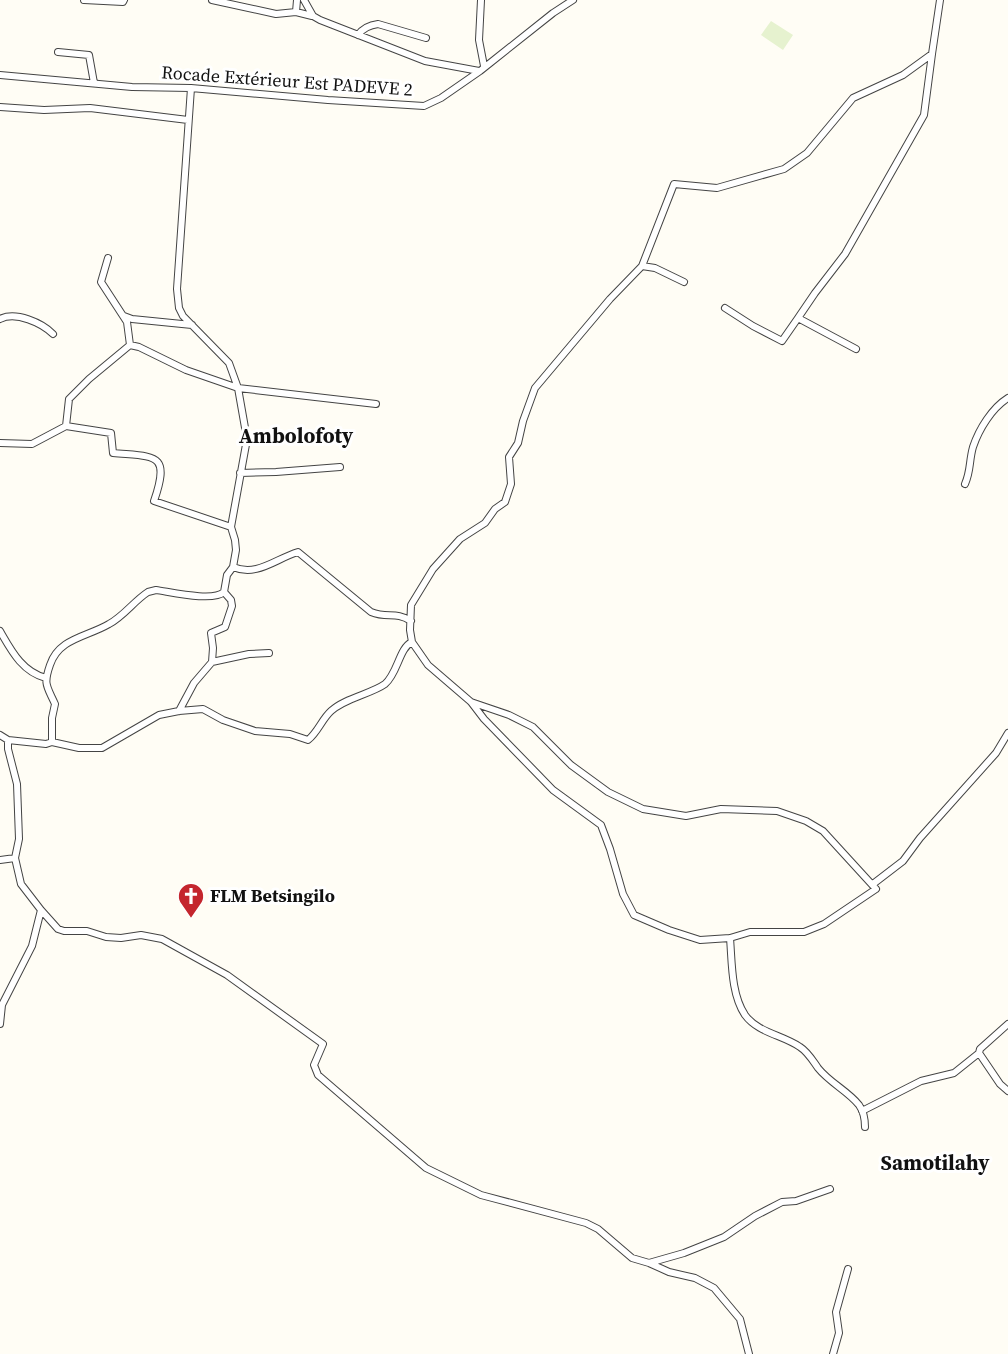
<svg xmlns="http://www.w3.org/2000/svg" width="1008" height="1354" viewBox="0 0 1008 1354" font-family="'Source Serif 4',serif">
  <rect width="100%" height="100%" fill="#fffdf5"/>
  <!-- pitch -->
  <path fill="#e6f2cf" d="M771,21L793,35L783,50L761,35Z"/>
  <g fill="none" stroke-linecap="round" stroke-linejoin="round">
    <!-- street casing -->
    <g stroke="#444" stroke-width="8">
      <path id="street" d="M84,0L123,2L124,0
        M212,0L276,14L296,12L312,16
        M304,0L313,16L320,20L425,61L479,71
        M481,0L479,40L484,66
        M296,12L297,0
        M358,35C363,28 370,25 378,24L426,38
        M58,52L89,55L94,83
        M0,75L132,87L191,88L328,100L424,106L441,98L480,71L553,13L573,0
        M0,107L44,110L90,108L188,120
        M108,258L101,282L127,322L130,345L139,347L186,370L238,388L376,404
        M642,266L655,268L684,282
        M725,308L753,326L782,341L798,318
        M124,316L132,319L192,325
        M0,319C16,311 42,323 53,334
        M856,349L798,318L815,293L845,254L924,115L932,54
        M66,426L69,399L89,379L130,345
        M0,443L32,444L66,426L111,433L113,453C155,457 171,452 154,501L231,527
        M240,473L276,472L340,467
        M965,484C971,470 969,461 973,447C979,429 992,408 1008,398
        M233,567C257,577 275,559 298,552L371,612C388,619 395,611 411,621
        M0,631C11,650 22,672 46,678
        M212,662L249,654L269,653
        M471,702L509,715L533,727L571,765L608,792L643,809L686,816L721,809L777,811L806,821L823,831L876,889L824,924L804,932H750L730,938L700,940L669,930L634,915L623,894L610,849L601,825L553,790L484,719L471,702L428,665L412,642L410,630L411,605L433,569L460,539L485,523L495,509L505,502L511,484L509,457L518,443L523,421L535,388L610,299L642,266L674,184L717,188L784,169L807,153L853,98L903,75L932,54L940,0
        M179,711L194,683L212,662L213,648L211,633L225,627L232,606L231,600L224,592L227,575L233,567L236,550L235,540L231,527L247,439L238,388L229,363L183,316L179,308L177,289L191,88
        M0,735L8,740V749L17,784L19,839L15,858L21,884L41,910L32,946L2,1005L0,1024
        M8,740L46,744L52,742L79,748H102L159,715L179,711L203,709L223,720L255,731L290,734L308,740C318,732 322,719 331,711C345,698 371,694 385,684C398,673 399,648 412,642
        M52,742V718L55,704C47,686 43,685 50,665C59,638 87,637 109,624C124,616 134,601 148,592L156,590C171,592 213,602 224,592
        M0,860L15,858
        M873,884L903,861L920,838L996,753L1008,733
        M41,910L58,929L64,931H87L106,937L121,938L141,935L162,939L227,975L323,1044L314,1065L318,1075L426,1168L481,1195L586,1223L598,1229L632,1258L649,1263L669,1272L695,1278L714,1288L740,1319L749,1354
        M730,938C732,962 731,994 745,1015C758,1033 783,1035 800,1047C808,1052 813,1061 818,1068C830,1083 848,1091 859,1105C864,1112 865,1120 865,1127
        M1008,1024L980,1049L979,1053L1000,1084L1008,1091
        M862,1111L921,1081L954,1073L979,1053
        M649,1263L684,1253L724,1237L755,1216L782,1202L796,1201L830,1189
        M833,1354L839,1333L836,1312L848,1269"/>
    </g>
    <!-- street -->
    <use href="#street" stroke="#fff" stroke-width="6"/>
  </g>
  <!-- icons -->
  <defs>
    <g id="church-pin" transform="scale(1.35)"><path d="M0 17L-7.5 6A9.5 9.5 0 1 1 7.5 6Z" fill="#c4262e" stroke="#fff"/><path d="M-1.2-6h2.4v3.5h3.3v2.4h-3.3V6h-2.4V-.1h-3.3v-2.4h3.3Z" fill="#fff"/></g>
  </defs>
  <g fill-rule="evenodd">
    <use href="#church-pin" x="191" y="896"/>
  </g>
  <g text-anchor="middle" stroke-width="6" stroke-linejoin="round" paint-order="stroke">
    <!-- street labels -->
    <g font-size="18" fill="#111" stroke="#fff">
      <text transform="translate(287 81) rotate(4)" y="6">Rocade Extérieur Est PADEVE 2</text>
    </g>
    <!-- poi labels -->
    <g font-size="18" font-weight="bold" fill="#111" stroke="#fff" text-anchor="start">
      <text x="210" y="902">FLM Betsingilo</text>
    </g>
    <!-- quarter labels -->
    <g font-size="21" font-weight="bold" fill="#111" stroke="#fff">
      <text x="296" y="443">Ambolofoty</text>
      <text x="935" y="1170">Samotilahy</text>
    </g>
  </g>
</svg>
